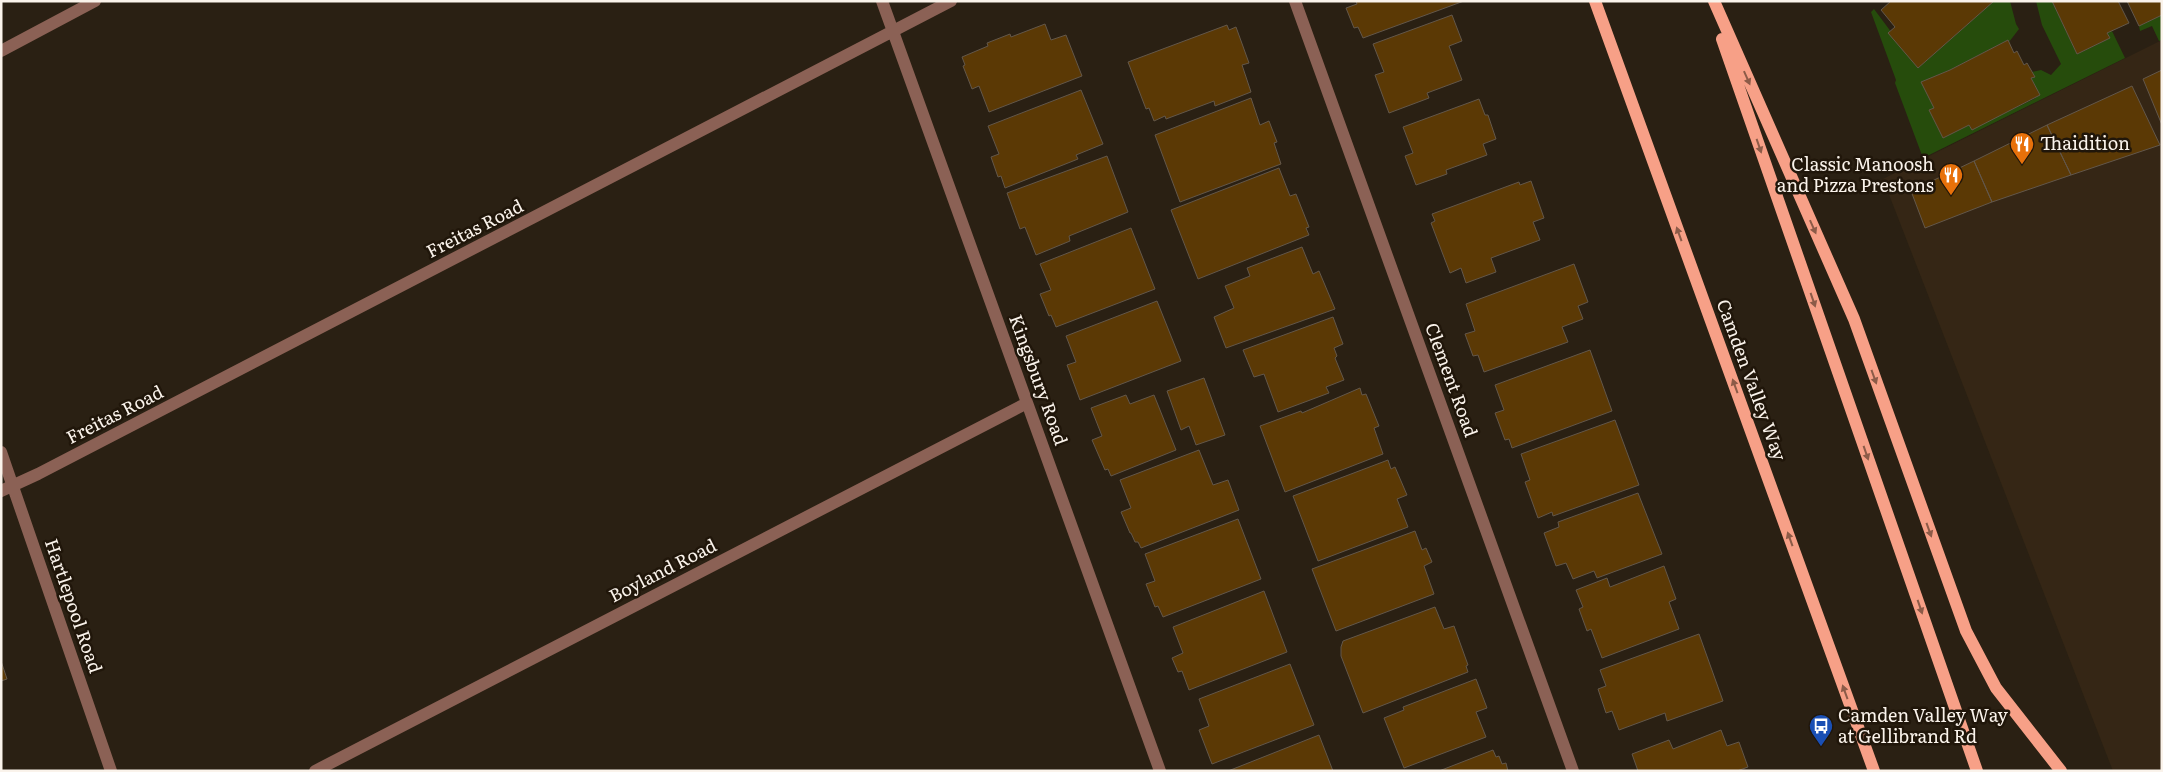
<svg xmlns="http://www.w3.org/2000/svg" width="2163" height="772" viewBox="0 0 2163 772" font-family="Literata,serif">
  <rect width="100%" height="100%" fill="#2a2013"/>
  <!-- built -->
  <path fill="#352615" d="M2162,40V771H2113L1883,179Z"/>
  <!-- green -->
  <path fill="#264c0c" d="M1994,1H2010L2016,24L2019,29L2009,42L2008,40L1950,70L1922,82L1934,108L1930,110L1943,138L1969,125L1972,129L2034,99L2039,95L2031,78L2034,77L2032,72L2041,70L2051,75L2061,64L2042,25L2036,1H2052L2077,54L2110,38L2107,33L2112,31L2125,58L1923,158L1895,83L1896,80L1871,12L1874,9L1918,68Z
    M2162,15V40L2159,41L2152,26L2140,31L2139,26Z"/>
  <!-- building -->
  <path fill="#5b3905" stroke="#63574a" d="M1356,1H1464L1363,38L1358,27L1354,28L1346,8L1357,4Z
    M1891,1H1994L1918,68L1888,33L1895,27L1881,10Z
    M2052,1H2118L2129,23L2107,33L2110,38L2077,54Z
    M2127,1H2162V15L2139,26Z
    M1452,15L1462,41L1449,46L1462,80L1427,93L1429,98L1389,113L1375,75L1384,72L1373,44Z
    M1045,24L1051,40L1066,35L1082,76L989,112L979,86L972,89L963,66L965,65L962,57L988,46L987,43L1010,34L1011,37Z
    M1227,25L1229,30L1236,27L1249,63L1242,65L1251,92L1215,106L1214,101L1166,119L1165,116L1154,121L1149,108L1146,109L1128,62Z
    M2008,40L2014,53L2017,51L2024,65L2027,63L2035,77L2031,78L2040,95L1972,130L1969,125L1943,138L1929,110L1934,108L1921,82L1950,70Z
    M2162,70V125L2143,79Z
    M2132,86L2160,145L2071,175L2047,125Z
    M1081,90L1103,144L1076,155L1078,159L1005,188L1001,176L998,177L991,157L999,154L988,126Z
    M1251,98L1260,125L1269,121L1277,142L1274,143L1281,164L1180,202L1155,135Z
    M1479,99L1485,115H1488L1496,139L1483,144L1487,155L1446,170L1447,174L1416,185L1405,156L1413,153L1403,127Z
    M2047,125L2071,175L1992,202L1974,161Z
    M1107,156L1128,212L1069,236L1070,241L1036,255L1025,227L1020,229L1007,193Z
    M1974,161L1992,202L1925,228L1911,191Z
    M1279,168L1290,196L1296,194L1309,227L1306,228L1309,235L1198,279L1171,210Z
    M1531,181L1544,218L1533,222L1540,240L1491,258L1496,272L1466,283L1461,268L1450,273L1431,223L1435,221L1432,214L1519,182L1520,185Z
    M1131,228L1155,289L1056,327L1051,315L1049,316L1040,294L1051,290L1040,264Z
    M1302,247L1313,274L1319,271L1335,309L1226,348L1214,317L1234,308L1225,286L1250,276L1247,268Z
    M1574,264L1588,302L1578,306L1583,319L1562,327L1568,342L1484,372L1478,355L1473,356L1465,334L1475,331L1466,304Z
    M1157,301L1181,361L1080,400L1067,365L1076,362L1066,336Z
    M1333,317L1343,344L1334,348L1337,356L1335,358L1344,380L1326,387L1329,393L1278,412L1264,374L1254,377L1243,350Z
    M1590,350L1612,411L1512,448L1509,439L1505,440L1495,413L1504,410L1495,385Z
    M1204,378L1225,435L1196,445L1189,426L1181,430L1167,391Z
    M1360,388L1362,395L1366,394L1379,426L1374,428L1383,454L1285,492L1260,426L1301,411L1302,413Z
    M1126,395L1130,404L1154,395L1176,450L1111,476L1108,469L1105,470L1092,440L1102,436L1091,408Z
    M1615,420L1639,485L1553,516L1552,512L1538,518L1525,482L1530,480L1521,454Z
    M1199,450L1213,485L1228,480L1239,510L1141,548L1138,542H1135L1131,533H1130L1121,512L1131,508L1120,480Z
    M1388,460L1391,469L1395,467L1407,495L1397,499L1408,527L1318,561L1293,496Z
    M1638,493L1662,554L1597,578L1594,571L1573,579L1566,563L1556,566L1544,533L1559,527L1558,522Z
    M1238,519L1261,579L1163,617L1158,606L1155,607L1146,584L1155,581L1145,554Z
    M1415,531L1422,550L1426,548L1432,562L1424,566L1434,594L1336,631L1312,569Z
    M1664,566L1676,599L1669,602L1679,629L1602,658L1591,629L1587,631L1579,609L1583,607L1576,590L1607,578L1610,587Z
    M1264,591L1287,652L1189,690L1182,671L1178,672L1172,658L1183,653L1173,627Z
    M1435,607L1444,629L1454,626L1468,665L1466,666L1468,672L1363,713L1341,656V647L1343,641Z
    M1699,634L1723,701L1667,721L1665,713L1619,730L1612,711L1606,713L1598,689L1606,686L1600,670Z
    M1,661L7,679L1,681Z
    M1290,664L1314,725L1212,764L1199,730L1209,726L1199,699Z
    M1476,679L1487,708L1476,712L1486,737L1404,768L1384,718L1404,710L1403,707Z
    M1721,730L1727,746L1739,742L1748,767L1737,771H1638L1632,754L1669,740L1673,749Z
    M1319,735L1333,771H1228Z
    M1493,750L1496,757L1499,756L1502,764L1506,763L1508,771H1439Z"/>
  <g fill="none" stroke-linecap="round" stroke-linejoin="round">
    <!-- minor -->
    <path stroke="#8b6155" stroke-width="12" d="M882,1L1160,771
      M1295,1L1573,771
      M1,51L95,1
      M1,452L111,771
      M1,491L38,474L951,1
      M315,771L1027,403"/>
    <!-- major -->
    <path stroke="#f7a087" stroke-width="12" d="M1595,1L1874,771
      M1714,1L1854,319L1966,631L1996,688L2061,771
      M1722,39L1977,771"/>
  </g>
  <!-- one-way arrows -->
  <defs><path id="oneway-solid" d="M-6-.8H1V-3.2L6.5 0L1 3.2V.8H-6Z" transform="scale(1.25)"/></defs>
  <g fill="#8c5b48">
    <use href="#oneway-solid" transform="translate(1747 78) rotate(66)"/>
    <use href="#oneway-solid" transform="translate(1759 146) rotate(71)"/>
    <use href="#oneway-solid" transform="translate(1813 227) rotate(66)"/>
    <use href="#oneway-solid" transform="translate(1679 234) rotate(-110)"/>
    <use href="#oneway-solid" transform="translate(1813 300) rotate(71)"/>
    <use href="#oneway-solid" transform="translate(1874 377) rotate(70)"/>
    <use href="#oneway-solid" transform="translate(1735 386) rotate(-110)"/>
    <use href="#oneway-solid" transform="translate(1866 453) rotate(71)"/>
    <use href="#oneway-solid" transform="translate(1929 530) rotate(70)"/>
    <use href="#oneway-solid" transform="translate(1790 539) rotate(-110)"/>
    <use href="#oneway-solid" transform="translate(1920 607) rotate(71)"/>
    <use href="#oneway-solid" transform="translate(1845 692) rotate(-110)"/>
  </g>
  <!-- icons -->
  <defs>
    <g id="restaurant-pin" transform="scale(1.25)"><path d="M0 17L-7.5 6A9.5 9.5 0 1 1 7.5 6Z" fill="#e8710a" stroke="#20160a"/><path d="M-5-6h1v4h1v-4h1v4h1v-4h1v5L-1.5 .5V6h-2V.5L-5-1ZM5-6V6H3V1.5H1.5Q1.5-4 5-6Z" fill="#fff"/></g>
    <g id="bus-pin" transform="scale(1.25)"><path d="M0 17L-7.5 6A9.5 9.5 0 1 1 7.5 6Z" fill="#1a4fb4" stroke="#20160a"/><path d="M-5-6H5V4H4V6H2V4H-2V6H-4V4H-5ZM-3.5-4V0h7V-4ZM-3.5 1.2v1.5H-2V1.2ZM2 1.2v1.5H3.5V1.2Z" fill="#fff"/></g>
  </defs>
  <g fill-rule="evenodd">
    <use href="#restaurant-pin" x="2022" y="144"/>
    <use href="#restaurant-pin" x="1951" y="175"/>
    <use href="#bus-pin" x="1821" y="726"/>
  </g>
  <g text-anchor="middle" stroke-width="5" stroke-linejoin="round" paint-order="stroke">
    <!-- poi labels -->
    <g font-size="18" fill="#faf3eb" stroke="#20160a" text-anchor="start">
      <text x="2040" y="150">Thaidition</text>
      <text x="1934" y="171" text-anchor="end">Classic Manoosh<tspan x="1934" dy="21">and Pizza Prestons</tspan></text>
      <text x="1838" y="722">Camden Valley Way<tspan x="1838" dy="21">at Gellibrand Rd</tspan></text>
    </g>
    <!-- street labels -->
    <g font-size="18" fill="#faf3eb" stroke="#20160a">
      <text transform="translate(475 229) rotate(-27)" y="6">Freitas Road</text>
      <text transform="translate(1038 380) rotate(70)" y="6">Kingsbury Road</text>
      <text transform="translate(1451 380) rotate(70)" y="6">Clement Road</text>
      <text transform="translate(1751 380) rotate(70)" y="6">Camden Valley Way</text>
      <text transform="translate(115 415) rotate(-27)" y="6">Freitas Road</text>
      <text transform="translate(663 571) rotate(-27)" y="6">Boyland Road</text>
      <text transform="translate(73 606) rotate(71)" y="6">Hartlepool Road</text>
    </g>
  </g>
  <!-- border -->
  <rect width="2163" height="772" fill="none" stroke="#faf3eb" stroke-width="5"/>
</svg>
